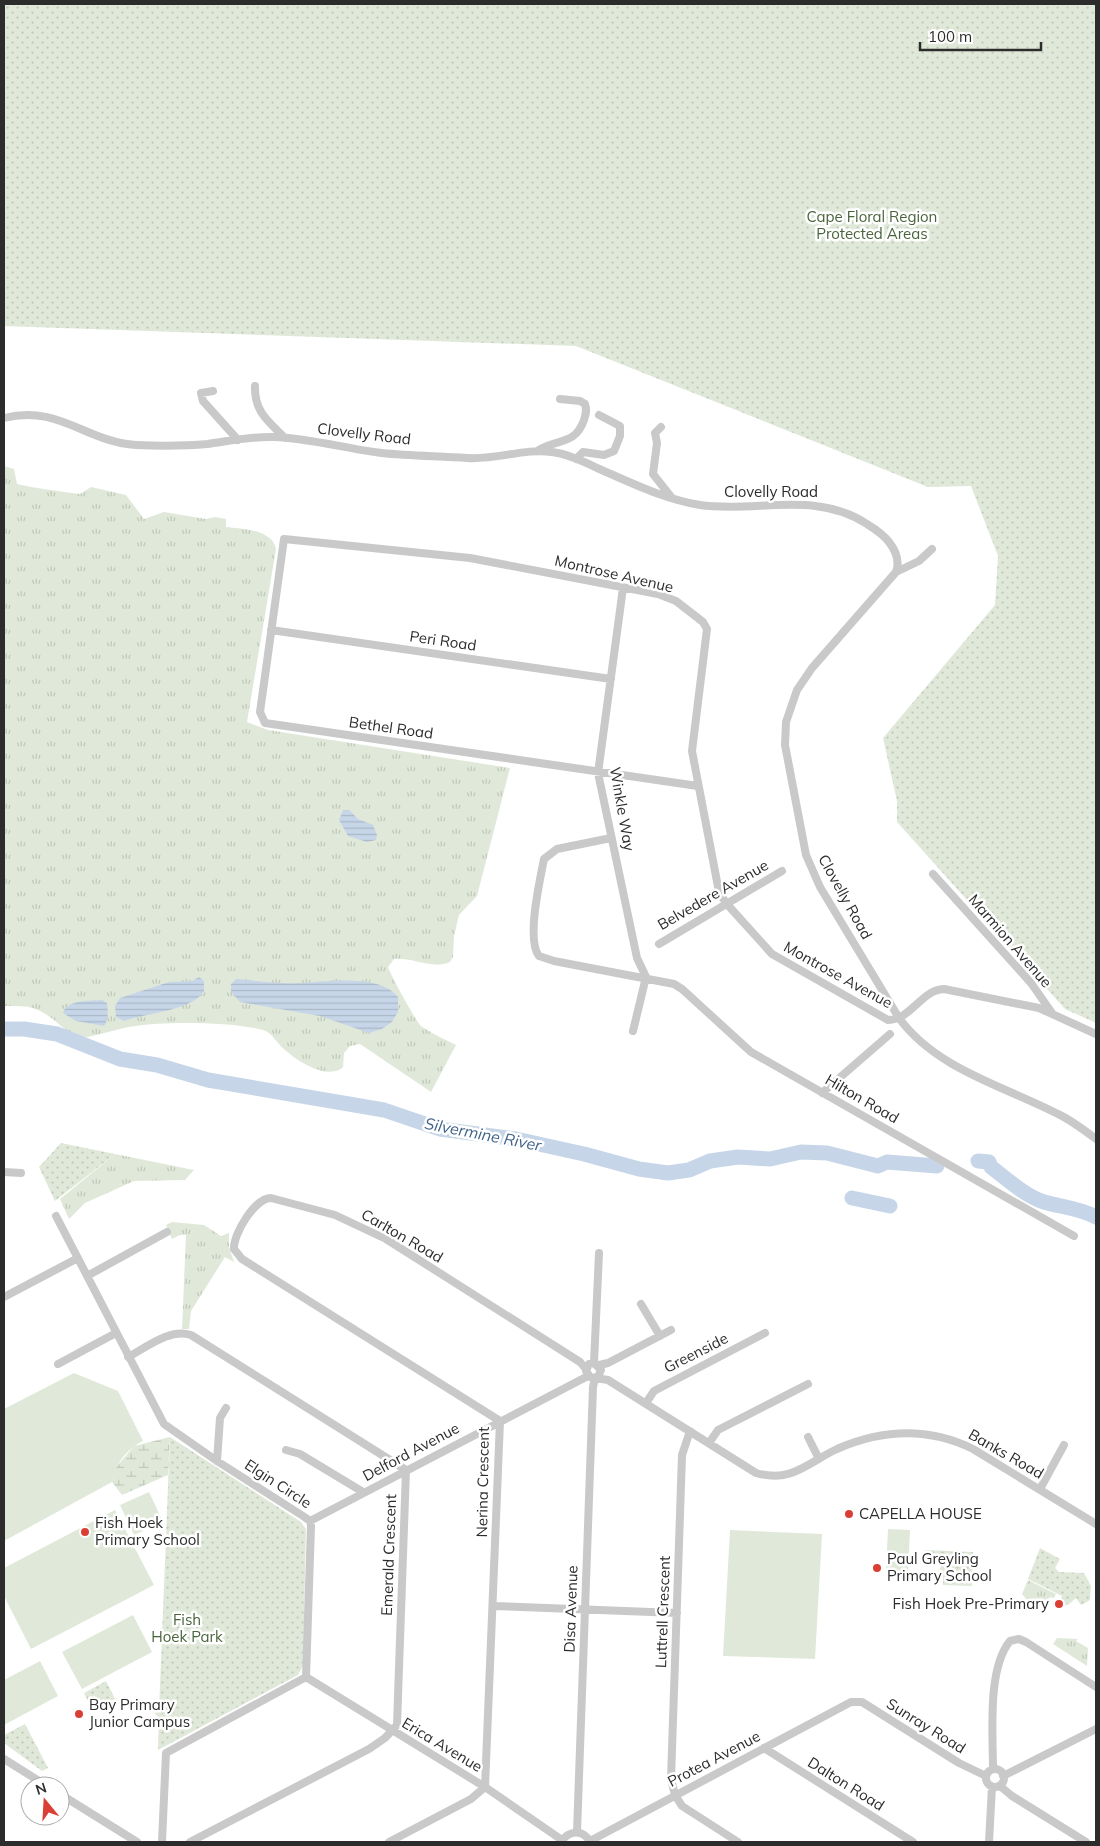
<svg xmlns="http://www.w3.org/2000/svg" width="1100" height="1846" viewBox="0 0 1100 1846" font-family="Mulish,sans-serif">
  <defs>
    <pattern id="grass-tufts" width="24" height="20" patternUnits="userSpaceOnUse" patternTransform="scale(1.25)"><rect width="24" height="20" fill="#e0e9d9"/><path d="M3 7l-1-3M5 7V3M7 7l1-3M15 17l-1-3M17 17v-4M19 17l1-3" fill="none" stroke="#c0c8ba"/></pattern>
    <pattern id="wetland-marsh" width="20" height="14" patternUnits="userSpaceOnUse" patternTransform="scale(1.25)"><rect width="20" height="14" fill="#e0e9d9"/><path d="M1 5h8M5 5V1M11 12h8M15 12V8" fill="none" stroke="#c0c8ba"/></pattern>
    <pattern id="park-dots" width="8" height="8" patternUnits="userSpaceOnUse" patternTransform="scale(1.25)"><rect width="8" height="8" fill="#e0e9d9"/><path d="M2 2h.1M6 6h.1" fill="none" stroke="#c0c8ba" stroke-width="1.8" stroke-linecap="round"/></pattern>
    <pattern id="water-rules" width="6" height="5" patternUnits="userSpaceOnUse" patternTransform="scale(1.25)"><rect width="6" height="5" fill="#c6d6e8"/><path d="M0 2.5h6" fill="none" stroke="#aab8c7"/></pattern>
  </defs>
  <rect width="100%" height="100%" fill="#fff"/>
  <!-- grass -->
  <path fill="url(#grass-tufts)" d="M4,466L14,469L17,484C39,489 58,491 80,494L91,487L126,495L144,519L164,512L206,519L215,517L226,519V527C242,529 272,529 276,549L247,722L268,730L510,768L477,896L459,915L454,936L453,957L450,962C433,970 413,957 394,959L388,967C389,972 417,1023 421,1026C431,1033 444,1039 456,1045L431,1092L360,1044L350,1046L344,1053L343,1067C328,1081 297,1061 285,1050C277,1044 273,1033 263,1030C234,1022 166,1021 136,1026C117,1028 100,1036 80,1038C64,1032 55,1018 40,1011C29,1005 16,1006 4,1006Z
    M115,1154L194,1170L185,1180L134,1181L85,1203L69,1219L60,1199Z
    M172,1222L204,1225L221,1236L229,1233V1247L234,1262L225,1257L191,1311L189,1329H182L186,1235H180L172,1239L166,1225Z
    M1028,1580L1056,1594L1054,1598L1050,1597L1045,1605L1038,1601L1034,1608L1022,1594Z
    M1057,1638L1078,1639L1076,1641L1088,1648L1087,1666L1053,1644Z"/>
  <!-- wetland -->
  <path fill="url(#wetland-marsh)" d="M170,1437L168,1475L122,1495L112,1482L113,1471L134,1446Z"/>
  <!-- park -->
  <path fill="url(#park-dots)" d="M4,4H1096V1023L1065,1009L897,822V801L883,738L995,605L998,556L971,486L928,487L576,346L4,326Z
    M61,1143L115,1154L55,1201L39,1167Z
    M170,1437L301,1522L306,1529L303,1666L298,1675L158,1750L159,1717L154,1713L159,1710Z
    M1040,1548L1060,1559L1055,1568L1059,1572L1084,1573L1091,1586L1090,1600L1081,1605L1076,1598L1068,1605L1058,1606L1062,1596L1028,1579Z
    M925,1550L973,1552L972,1586L943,1585V1570H940L941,1564L925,1563Z
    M106,1681L115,1699L93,1711L84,1693Z
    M25,1724L48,1768L42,1771L4,1743V1735Z"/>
  <!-- garden -->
  <path fill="#e0e9d9" d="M74,1373L118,1391L143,1441C128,1448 114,1465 112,1482L4,1541V1409Z
    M149,1492L163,1522L134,1535L120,1505Z
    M115,1510L154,1585L31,1649L4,1596V1568Z
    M888,1529L910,1530L908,1573L886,1572Z
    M730,1530L822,1534L815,1659L723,1656Z
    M133,1615L152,1652L82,1689L62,1652Z
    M40,1661L58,1696L4,1725V1680Z"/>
  <!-- water -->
  <path fill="url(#water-rules)" d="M343,810H349L358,819L373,825L377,835L376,840L367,842L348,836L339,820Z
    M199,977L204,981V991C192,1011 145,1013 124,1021L116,1017L115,1006L120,998L169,982L192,981Z
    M236,979C257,981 278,984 299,983C327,982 379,973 398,997V1012L392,1022L382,1029L369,1033L320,1016L240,1002L231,992V984Z
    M102,1000L107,1003C108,1012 109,1019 104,1026L76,1021L63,1013C67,999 91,1001 102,1000Z"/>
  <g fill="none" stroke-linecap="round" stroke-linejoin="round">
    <!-- river -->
    <path stroke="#c6d6e8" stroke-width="15" d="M4,1029H24L57,1034L120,1059L157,1065L208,1080L384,1110L440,1129L516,1139L584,1154L639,1169L668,1173L689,1170L710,1161L738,1157L770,1159L801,1152L827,1153L878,1166L887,1162L937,1166
      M978,1161L989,1162L991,1167C1007,1179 1025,1196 1044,1202C1061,1207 1079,1208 1096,1217
      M852,1198L890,1206"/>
    <!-- minor -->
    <path stroke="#c9c9c9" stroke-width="8" d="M255,386C254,412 269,422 285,438
      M213,391L201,393L203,401L238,440
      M4,418C58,404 86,442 136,445C160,446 184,446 208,444C229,441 252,436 274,437C310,438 346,449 382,453C410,456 439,456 467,458C497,460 524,448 552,452C568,454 583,461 597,468C630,482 663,499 700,505C756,513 816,490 867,524C875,529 883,534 889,542C896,551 900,561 896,572L812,668L797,690L786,722L785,745L806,855L820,887L899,1018C936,1069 1004,1086 1058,1114C1071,1120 1084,1130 1096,1139
      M661,427L655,433L657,443L653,474L672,498
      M537,451C557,438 575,446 584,420C586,414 587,410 585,404L580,401L560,399
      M576,459L583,452L604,455L614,451L620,436V426L599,415
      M896,572L919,561L932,549
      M623,588L598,773L637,958L646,977L633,1031
      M271,630L611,679
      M698,786L265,723L260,712L284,539L470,558L658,594L676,601L703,622L707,629L692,751L719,892L726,903L772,954L888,1020C912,1019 921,990 944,989L1039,1008L1096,1034
      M611,838L557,849L544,859C540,880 526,940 539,956L554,961L674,984L682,989L751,1052L1074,1236
      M933,874L1031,983L1052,1013
      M659,944L782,871
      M822,1093L890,1034
      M4,1172L21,1173
      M56,1216L164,1424L217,1461L303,1516L310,1521L311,1526L306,1677L166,1753L162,1842
      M87,1276L167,1232
      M4,1297L78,1258
      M641,1304L660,1336
      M128,1357C147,1347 170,1328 191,1335L406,1470L397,1725L385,1738L369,1749L190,1842
      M594,1363L599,1253
      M58,1364L116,1333
      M599,1365L608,1363L671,1330
      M598,1377L601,1370L594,1363L589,1364L586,1371L590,1377L608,1380L756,1473C792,1483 807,1463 837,1449C883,1429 928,1427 973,1449L1096,1524
      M646,1403L654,1391L765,1333
      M690,1431L682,1455L671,1779L675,1795L682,1806L738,1842
      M808,1437L819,1459
      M709,1443L718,1430L808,1384
      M286,1450L300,1454L363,1492
      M217,1461L220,1418L226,1408
      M1040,1489L1064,1445
      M310,1521L588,1376
      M494,1606L677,1613
      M306,1677L485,1787L562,1840
      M764,1748L913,1842
      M4,1759L47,1786
      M986 1778a9 9 0 1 1 18 0a9 9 0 1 1-18 0Z
      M993,1769C993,1734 987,1669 1010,1641L1019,1639L1026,1642L1096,1687
      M1003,1776L1096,1729
      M1000,1786L1012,1796L1086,1842
      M60,1794L137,1842
      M577,1832L593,1387L595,1378
      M590,1841L851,1702H862L959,1763L986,1776
      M389,1842L471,1799L485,1787L500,1421L242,1259L234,1249C233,1234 255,1198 271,1198L335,1215L386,1239L580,1362L586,1369
      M561,1842C569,1830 583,1829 590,1842
      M989,1842L992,1787"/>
  </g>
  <!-- markers -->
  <g fill="#da3f36" stroke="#fff" stroke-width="2">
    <circle cx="849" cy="1514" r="5"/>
    <circle cx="85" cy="1532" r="5"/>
    <circle cx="877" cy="1568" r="5"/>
    <circle cx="1059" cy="1604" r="5"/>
    <circle cx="79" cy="1714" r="5"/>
  </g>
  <g text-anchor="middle" stroke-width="5" stroke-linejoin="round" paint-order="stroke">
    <!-- park labels -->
    <g font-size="15" fill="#4a643c" stroke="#fff">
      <text x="872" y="222">Cape Floral Region<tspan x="872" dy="17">Protected Areas</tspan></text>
      <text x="187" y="1625">Fish<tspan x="187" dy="17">Hoek Park</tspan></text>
    </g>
    <!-- street labels -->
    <g font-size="15" fill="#2c2c2c" stroke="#fff">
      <text transform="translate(364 434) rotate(7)" y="5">Clovelly Road</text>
      <text x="771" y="497">Clovelly Road</text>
      <text transform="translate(614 574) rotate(13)" y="5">Montrose Avenue</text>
      <text transform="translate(443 641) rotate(8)" y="5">Peri Road</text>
      <text transform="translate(391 728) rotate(8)" y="5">Bethel Road</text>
      <text transform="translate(622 809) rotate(80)" y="5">Winkle Way</text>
      <text transform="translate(713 895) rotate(-30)" y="5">Belvedere Avenue</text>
      <text transform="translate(845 897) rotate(61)" y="5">Clovelly Road</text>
      <text transform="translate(1010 941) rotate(49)" y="5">Marmion Avenue</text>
      <text transform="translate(838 975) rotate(29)" y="5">Montrose Avenue</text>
      <text transform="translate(862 1099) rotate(30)" y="5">Hilton Road</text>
      <text transform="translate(402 1236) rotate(30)" y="5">Carlton Road</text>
      <text transform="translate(696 1353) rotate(-27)" y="5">Greenside</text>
      <text transform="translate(411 1452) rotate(-28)" y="5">Delford Avenue</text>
      <text transform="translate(1006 1454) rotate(30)" y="5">Banks Road</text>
      <text transform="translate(483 1482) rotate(-89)" y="5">Nerina Crescent</text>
      <text transform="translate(278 1484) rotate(33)" y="5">Elgin Circle</text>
      <text transform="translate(389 1555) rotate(-88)" y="5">Emerald Crescent</text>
      <text transform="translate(571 1609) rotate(-88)" y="5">Disa Avenue</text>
      <text transform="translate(663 1612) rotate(-88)" y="5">Luttrell Crescent</text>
      <text transform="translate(926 1726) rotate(32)" y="5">Sunray Road</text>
      <text transform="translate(442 1745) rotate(31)" y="5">Erica Avenue</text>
      <text transform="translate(714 1759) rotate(-28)" y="5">Protea Avenue</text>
      <text transform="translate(846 1784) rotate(32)" y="5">Dalton Road</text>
    </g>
    <!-- poi labels -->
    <g font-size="15" fill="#2c2c2c" stroke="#fff" text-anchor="start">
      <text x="859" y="1519">CAPELLA HOUSE</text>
      <text x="95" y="1528">Fish Hoek<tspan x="95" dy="17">Primary School</tspan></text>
      <text x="887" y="1564">Paul Greyling<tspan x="887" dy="17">Primary School</tspan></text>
      <text x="1049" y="1609" text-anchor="end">Fish Hoek Pre-Primary</text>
      <text x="89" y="1710">Bay Primary<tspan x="89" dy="17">Junior Campus</tspan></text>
    </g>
    <!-- water labels -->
    <g font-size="16" font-style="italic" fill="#3f6288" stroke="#fff">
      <text transform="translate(483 1134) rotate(11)" y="6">Silvermine River</text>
    </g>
  </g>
  <!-- border -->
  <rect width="1100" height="1846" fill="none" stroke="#2c2c2c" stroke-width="10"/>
  <!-- north arrow -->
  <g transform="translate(45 1801) rotate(342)"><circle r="24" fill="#ffffff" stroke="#ababab"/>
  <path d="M0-4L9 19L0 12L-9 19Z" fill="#da3f36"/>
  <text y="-8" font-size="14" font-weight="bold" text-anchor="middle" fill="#2c2c2c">N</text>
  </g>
  <!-- scale -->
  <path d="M920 42v8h121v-8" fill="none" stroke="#2c2c2c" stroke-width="2.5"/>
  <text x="928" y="42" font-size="15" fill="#2c2c2c" stroke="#ffffff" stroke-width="4" paint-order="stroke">100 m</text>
</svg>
